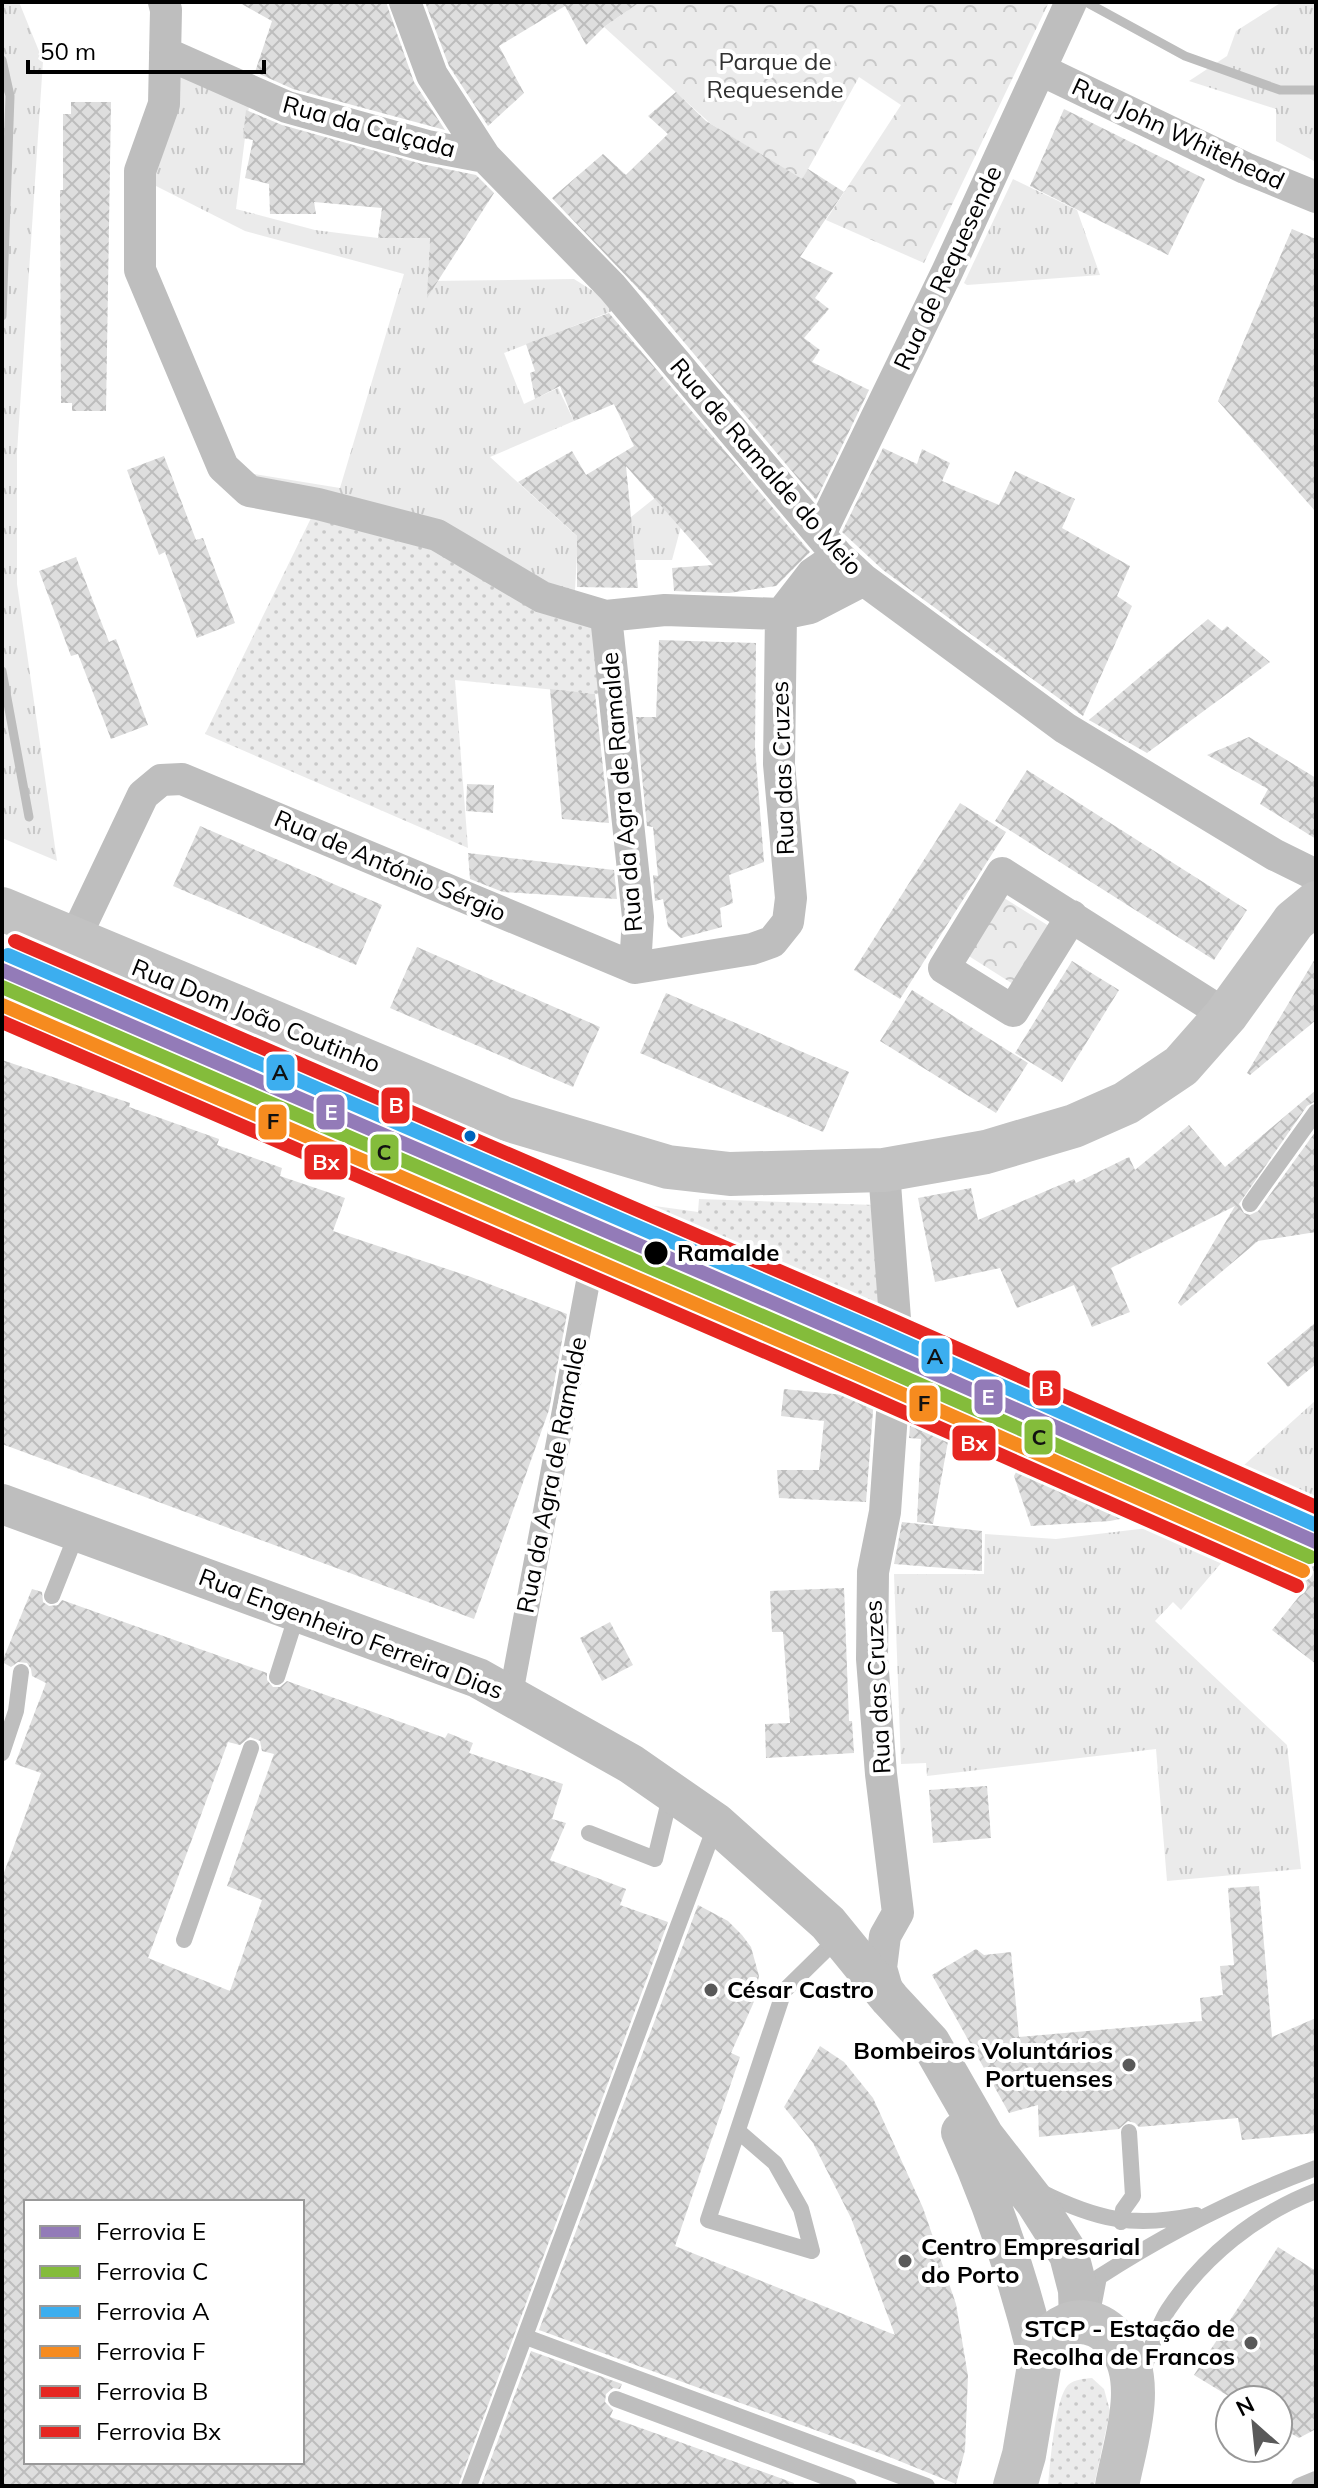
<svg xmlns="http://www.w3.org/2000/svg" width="1318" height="2488" viewBox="0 0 1318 2488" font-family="Mulish,sans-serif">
  <defs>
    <pattern id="grass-tufts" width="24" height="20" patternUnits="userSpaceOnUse" patternTransform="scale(2)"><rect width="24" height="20" fill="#ebebeb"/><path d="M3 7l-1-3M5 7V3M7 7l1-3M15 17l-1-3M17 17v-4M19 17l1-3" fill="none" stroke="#c8c8c8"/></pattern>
    <pattern id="park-crowns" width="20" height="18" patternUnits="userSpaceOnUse" patternTransform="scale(2)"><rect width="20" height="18" fill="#ebebeb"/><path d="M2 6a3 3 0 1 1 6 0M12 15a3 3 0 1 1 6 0" fill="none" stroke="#c8c8c8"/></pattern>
    <pattern id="garden-dots" width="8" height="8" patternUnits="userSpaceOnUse" patternTransform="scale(2)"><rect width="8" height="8" fill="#ebebeb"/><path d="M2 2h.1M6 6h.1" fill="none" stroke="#c8c8c8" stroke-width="1.8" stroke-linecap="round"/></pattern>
    <pattern id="building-cross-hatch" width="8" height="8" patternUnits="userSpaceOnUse" patternTransform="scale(2)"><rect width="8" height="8" fill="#dedede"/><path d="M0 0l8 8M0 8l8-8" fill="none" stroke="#bdbdbd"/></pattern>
  </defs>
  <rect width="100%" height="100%" fill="#fff"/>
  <!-- grass -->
  <path fill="url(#grass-tufts)" fill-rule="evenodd" d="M2,2H19L43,61L17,452V584L57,861L2,838Z
    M1282,2H1316V162L1276,141V109L1189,81L1227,56L1236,31Z
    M165,53L251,90L236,209L315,230L378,238H430L428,281L574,279L620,308L504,353L524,404L558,388L574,421L490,457L591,549L661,493L682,523L672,560H635L607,572L604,554L577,555L574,607L542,597L437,535L318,504L249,491L223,467L140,270V171L164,104ZM154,185L245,231L404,274L340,488L248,473L227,456L150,262Z
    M1013,179L1077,210L1100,275L967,285L964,283Z
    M1316,1400V1513L1232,1476Z
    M1173,1525L1223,1561L1181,1610L1173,1602L1155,1621L1287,1745L1301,1869L1167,1881L1156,1749L927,1776L926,1763L901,1764L894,1574H984L985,1534L1056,1539Z"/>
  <!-- park -->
  <path fill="url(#park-crowns)" d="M640,2H1049L924,263L826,220L901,105L859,77L802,180L711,124L604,27Z
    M1001,896L1049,926L1013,984L964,953Z"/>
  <!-- garden -->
  <path fill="url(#garden-dots)" d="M315,510L435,538L606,616L605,695L455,680L468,848L205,734Z
    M699,1199L875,1205L879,1312L626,1202L698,1212Z
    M1092,2378L1104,2389L1110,2411L1094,2486H1048C1050,2465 1055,2398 1068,2385C1075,2379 1083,2379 1092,2378Z"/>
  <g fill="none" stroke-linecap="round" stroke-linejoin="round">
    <!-- stream -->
    <path stroke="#bdbdbd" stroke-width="9" d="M1086,2L1185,56L1280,90H1316
      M2,60L10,96L2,316
      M2,671L29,817"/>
  </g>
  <!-- building -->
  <path fill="url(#building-cross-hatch)" fill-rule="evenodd" d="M238,2H386L414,82L445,130L293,89L255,72L272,21Z
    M425,2H640L604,27L586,45L565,6L499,46L524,93L488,126L449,66Z
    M676,92L706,121L802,179L808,169L844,192L800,257L833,273L815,298L829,309L804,338L820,350L812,362L869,390L816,500L648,299L552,198L603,154L626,175L668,134L648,116Z
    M71,102H111L106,411H72V403H61L60,190H63V114H71Z
    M1064,109L1205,179L1168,255L1030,186Z
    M246,110L282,125L422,164L476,175L494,193L427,298L430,238H378L382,208L314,202L316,214H270L269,184L245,178L253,140L243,138Z
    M1292,229L1316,239V512L1218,401Z
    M609,313L810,552L776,586L729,593L674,591L672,568L713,565L626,466L638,588L577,587V536L518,482L572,451L586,475L634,446L614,404L574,421L560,386L535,399L530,373L535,371L526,344Z
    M883,448L917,464L922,449L950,463L942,481L999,505L1015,471L1075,499L1062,528L1130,566L1117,596L1132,606L1083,716L883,570L842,532Z
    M164,456L196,540L203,538L235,623L197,638L165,552L159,555L127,470Z
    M76,557L109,642L116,639L148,725L111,739L78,654L71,656L39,571Z
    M1208,619L1222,631L1227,626L1270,662L1147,753L1089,720Z
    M659,640L756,643L755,747L764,862L729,875L733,903L720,908L722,927L681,938L668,927L663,899L655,901L653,875L658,876L653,827L647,826L636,717H656Z
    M550,689L595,694L609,823L562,819Z
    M1249,737L1316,778V839L1260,804L1268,789L1207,755Z
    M1027,770L1247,910L1214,960L995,821Z
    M467,784L494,785L493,813L466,811Z
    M960,803L1006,832L900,999L854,970Z
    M200,826L382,905L356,965L173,886Z
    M468,853L614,870L617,899L503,892L470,879Z
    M417,947L600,1027L573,1087L390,1008Z
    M1316,957V1020L1250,1075L1247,1073Z
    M1072,961L1119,990L1062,1082L1015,1053Z
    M912,990L1028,1063L996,1113L880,1041Z
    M666,993L849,1072L823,1132L640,1053Z
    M2,1060L130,1103L129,1107L219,1139L217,1145L282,1168L280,1176L345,1198L333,1231L471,1277L567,1314L549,1410L474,1619L2,1444Z
    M1316,1090V1101L1307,1106L1239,1204L1244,1213L1250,1215L1258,1211L1316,1131V1232L1258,1241L1181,1306L1178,1303L1235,1206L1111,1268L1130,1312L1092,1327L1074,1285L1017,1308L1000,1268L935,1282L918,1198L971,1188L978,1220L1074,1179L1076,1183L1129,1157L1135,1170L1189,1125L1225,1167Z
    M1316,1322V1364L1288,1387L1267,1363Z
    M784,1389L874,1398L866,1502L779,1498L777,1470H819L824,1421L781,1416Z
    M913,1389L955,1403L933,1524L917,1522L921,1439L909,1438Z
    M1034,1437L1084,1451L1162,1487L1160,1511L1110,1521L1031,1526L1014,1476Z
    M902,1522L982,1531V1571L894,1564Z
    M1234,1530L1316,1565V1664L1272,1630L1301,1594L1230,1537Z
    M844,1588L849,1721H852L854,1753L766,1758L765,1724L790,1723L783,1632H772L770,1591Z
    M32,1589L42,1592L43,1602L49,1606L58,1605L62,1600L267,1673V1680L273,1687H280L287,1681L445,1738L448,1733L473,1743L469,1753L563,1784L552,1819L566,1823L550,1860L626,1889L620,1905L668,1922L458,2486H2V1878L41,1773L15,1764L46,1683L32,1676L31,1669L27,1663L18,1662L11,1667L2,1662ZM250,1737L260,1741L262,1751L274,1754L227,1886L262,1900L230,1991L148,1958L228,1742L240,1745ZM26,2202H302V2462H26Z
    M610,1622L633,1665L602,1681L580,1638Z
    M987,1786L991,1838L933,1843L929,1790Z
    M1259,1886L1272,2037L1316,2018V2133L1242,2140L1238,2118L1139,2127L1135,2123L1128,2121L1119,2129L1039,2137L1038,2105L1009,2113L932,1975L976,1949L984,1955L1011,1952L1019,2037L1202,2021L1200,1998L1223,1995L1220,1966L1234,1965L1228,1888Z
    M698,1905L728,1921L742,1935L751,1947L759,1976L753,2004L731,2053L740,2057L675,2246L895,2335L851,2218L813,2143L784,2107L820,2046L844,2062L873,2098L923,2208L956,2304L968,2376L965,2450L956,2484L887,2456L539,2330Z
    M1278,2247L1316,2271V2429L1299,2438L1278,2426V2400H1235L1194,2375Z
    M531,2351L622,2384L620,2389L613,2388L606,2394L605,2402L613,2410L610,2417L794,2483L793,2486H481Z"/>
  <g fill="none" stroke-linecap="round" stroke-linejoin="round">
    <!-- service -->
    <path stroke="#bebebe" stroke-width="16" d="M1250,1204L1316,1112
      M52,1596L77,1533
      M277,1677L297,1614
      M2,1753L16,1711L21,1672
      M589,1833L655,1859L671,1793
      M184,1940L251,1748
      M738,2131L775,2163L801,2209L812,2251L708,2220L784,1991L839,1937
      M1041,2192C1097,2220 1134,2228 1196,2215
      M1121,2222L1123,2210L1133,2196L1129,2132
      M1094,2303L1099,2277C1167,2233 1240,2196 1316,2168
      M526,2337L927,2486
      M1142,2374C1150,2353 1156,2329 1168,2310C1203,2257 1256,2214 1316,2191
      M616,2399L849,2486
      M469,2486L716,1824
      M1299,2486L1316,2479"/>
    <!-- pedestrian -->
    <path stroke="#bebebe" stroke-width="24" d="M511,1694L593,1255"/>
    <!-- minor -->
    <path stroke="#bebebe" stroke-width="32" d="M164,2L166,10L164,104L140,171V270L223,467L249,491L318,504L437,535L542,597L606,616L665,610L781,614L810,608L864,580
      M405,2L432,75L485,157L612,287L838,556L864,580L1065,728L1275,855L1316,875
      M165,53L287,107L427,146L485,157
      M1041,70L1245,168L1316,197
      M821,532L947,272L1071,2
      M606,616L638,917L635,968
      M1072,916L1013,1011L944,968L1002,873L1226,1015
      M74,940L143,795L161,780L182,779L635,968L752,949L772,942L788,922L791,898L779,764L781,614L812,574L838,556
      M884,1170L895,1319
      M890,1999L881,1968L885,1936L898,1913L881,1774L872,1659L873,1572L885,1512L895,1371"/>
    <!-- tertiary -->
    <path stroke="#bebebe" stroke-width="40" d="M2,1504L478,1678L631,1764L716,1823L828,1923L890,1999L930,2042L984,2136L1036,2203L1069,2255L1078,2290L1079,2321
      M961,2132C995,2207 1020,2283 1039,2362"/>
    <!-- secondary -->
    <path stroke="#c2c2c2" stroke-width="44" d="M2,909L503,1118L668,1167L730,1174L884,1170L986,1152L1074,1126L1126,1103L1181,1066L1226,1015L1294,921L1316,903
      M1015,2486L1024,2455L1042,2348C1053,2332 1068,2319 1088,2323C1100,2325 1110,2333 1118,2343C1148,2380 1125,2443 1117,2486"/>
    <!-- rail-1 casing -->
    <g stroke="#fff" stroke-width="20">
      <path id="rail-1" d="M2,970L868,1344L1316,1542"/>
    </g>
    <!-- rail-2 casing -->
    <g stroke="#fff" stroke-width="20">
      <path id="rail-2" d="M2,987L862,1359L1310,1557"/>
    </g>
    <!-- rail-3 casing -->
    <g stroke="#fff" stroke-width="20">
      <path id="rail-3" d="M8,955L874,1329L1316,1525"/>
    </g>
    <!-- rail-4 casing -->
    <g stroke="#fff" stroke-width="20">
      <path id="rail-4" d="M2,1005L855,1373L1303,1571"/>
    </g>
    <!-- rail-5 casing -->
    <g stroke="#fff" stroke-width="20">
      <path id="rail-5" d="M15,941L881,1315L1316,1507"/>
    </g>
    <!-- rail-6 casing -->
    <g stroke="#fff" stroke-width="20">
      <path id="rail-6" d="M2,1022L849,1388L1297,1586"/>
    </g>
    <!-- rail-1 -->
    <use href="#rail-1" stroke="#937bb8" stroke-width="14"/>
    <!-- rail-2 -->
    <use href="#rail-2" stroke="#84bc3b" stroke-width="14"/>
    <!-- rail-3 -->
    <use href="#rail-3" stroke="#3caeef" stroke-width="14"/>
    <!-- rail-4 -->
    <use href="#rail-4" stroke="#f68b1f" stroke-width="14"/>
    <!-- rail-5 -->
    <use href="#rail-5" stroke="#e62621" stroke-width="14"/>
    <!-- rail-6 -->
    <use href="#rail-6" stroke="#e62621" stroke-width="14"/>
  </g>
  <!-- markers -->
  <circle fill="#0065bd" stroke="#fff" stroke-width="3" cx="470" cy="1136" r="7"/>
  <circle fill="#000" stroke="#fff" stroke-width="3" cx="656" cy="1253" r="13"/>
  <g fill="#595959" stroke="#fff" stroke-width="3">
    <circle cx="711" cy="1990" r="8"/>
    <circle cx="1129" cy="2065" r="8"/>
    <circle cx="905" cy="2261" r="8"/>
    <circle cx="1251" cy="2343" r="8"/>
  </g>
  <g text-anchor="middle" stroke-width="8" stroke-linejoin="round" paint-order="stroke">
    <!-- park labels -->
    <g font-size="24" fill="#313131" stroke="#fff">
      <text x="775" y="70">Parque de<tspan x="775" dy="28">Requesende</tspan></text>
    </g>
    <!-- street labels -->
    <g font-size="24" fill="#000" stroke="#fff">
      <text transform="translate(369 127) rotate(15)" y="8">Rua da Calçada</text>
      <text transform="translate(1178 134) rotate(25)" y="8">Rua John Whitehead</text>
      <text transform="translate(948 268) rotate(-65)" y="8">Rua de Requesende</text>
      <text transform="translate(766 467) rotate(49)" y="8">Rua de Ramalde do Meio</text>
      <text transform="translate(783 768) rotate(-92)" y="8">Rua das Cruzes</text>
      <text transform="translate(622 792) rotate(-95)" y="8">Rua da Agra de Ramalde</text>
      <text transform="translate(390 866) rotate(23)" y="8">Rua de António Sérgio</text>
      <text transform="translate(256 1016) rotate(22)" y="8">Rua Dom João Coutinho</text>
      <text transform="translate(552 1475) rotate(-79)" y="8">Rua da Agra de Ramalde</text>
      <text transform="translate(351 1634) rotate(21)" y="8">Rua Engenheiro Ferreira Dias</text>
      <text transform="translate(878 1687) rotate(-93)" y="8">Rua das Cruzes</text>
    </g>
    <!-- stop labels -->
    <g font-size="24" font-weight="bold" fill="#000" stroke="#fff" text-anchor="start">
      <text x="677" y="1261">Ramalde</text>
    </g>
    <!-- poi labels -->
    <g font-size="24" font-weight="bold" fill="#000" stroke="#fff" text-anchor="start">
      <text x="727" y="1998">César Castro</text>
      <text x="1113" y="2059" text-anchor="end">Bombeiros Voluntários<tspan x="1113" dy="28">Portuenses</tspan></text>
      <text x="921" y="2255">Centro Empresarial<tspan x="921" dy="28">do Porto</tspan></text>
      <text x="1235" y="2337" text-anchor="end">STCP - Estação de<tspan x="1235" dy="28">Recolha de Francos</tspan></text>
    </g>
  </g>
  <g stroke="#fff" stroke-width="3">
    <rect x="265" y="1053" width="31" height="39" rx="8" fill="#3caeef"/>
    <rect x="380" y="1086" width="31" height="39" rx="8" fill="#e62621"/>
    <rect x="315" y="1093" width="31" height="38" rx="8" fill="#937bb8"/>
    <rect x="257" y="1103" width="31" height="38" rx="8" fill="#f68b1f"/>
    <rect x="369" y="1133" width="31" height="39" rx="8" fill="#84bc3b"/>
    <rect x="303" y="1143" width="46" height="38" rx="8" fill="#e62621"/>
    <rect x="920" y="1337" width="31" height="38" rx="8" fill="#3caeef"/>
    <rect x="1031" y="1369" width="31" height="38" rx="8" fill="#e62621"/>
    <rect x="973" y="1378" width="31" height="38" rx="8" fill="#937bb8"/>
    <rect x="908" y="1384" width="31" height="39" rx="8" fill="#f68b1f"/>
    <rect x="1023" y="1418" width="31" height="38" rx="8" fill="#84bc3b"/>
    <rect x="951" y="1424" width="46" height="38" rx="8" fill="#e62621"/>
  </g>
  <g font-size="22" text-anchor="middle" font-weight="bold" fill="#fff">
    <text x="396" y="1113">B</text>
    <text x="331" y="1120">E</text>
    <text x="326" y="1170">Bx</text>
    <text x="1046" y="1396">B</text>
    <text x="988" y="1405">E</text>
    <text x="974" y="1451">Bx</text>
  </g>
  <g font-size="22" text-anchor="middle" font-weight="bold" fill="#111">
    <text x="280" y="1080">A</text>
    <text x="273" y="1129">F</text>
    <text x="384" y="1160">C</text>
    <text x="935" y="1364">A</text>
    <text x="924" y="1411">F</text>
    <text x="1039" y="1445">C</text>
  </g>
  <!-- border -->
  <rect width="1318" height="2488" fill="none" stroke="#000000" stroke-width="8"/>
  <!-- legend -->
  <rect x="24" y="2200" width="280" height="264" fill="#ffffff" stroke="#999999" stroke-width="2"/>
  <rect x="40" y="2226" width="40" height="12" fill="#937bb8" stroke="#999999" stroke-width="2"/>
  <text x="96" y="2240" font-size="24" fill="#000000">Ferrovia E</text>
  <rect x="40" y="2266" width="40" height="12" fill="#84bc3b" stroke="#999999" stroke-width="2"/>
  <text x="96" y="2280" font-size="24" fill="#000000">Ferrovia C</text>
  <rect x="40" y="2306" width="40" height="12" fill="#3caeef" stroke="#999999" stroke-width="2"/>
  <text x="96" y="2320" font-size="24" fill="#000000">Ferrovia A</text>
  <rect x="40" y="2346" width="40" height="12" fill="#f68b1f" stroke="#999999" stroke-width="2"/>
  <text x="96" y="2360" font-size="24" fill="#000000">Ferrovia F</text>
  <rect x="40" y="2386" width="40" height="12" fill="#e62621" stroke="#999999" stroke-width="2"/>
  <text x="96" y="2400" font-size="24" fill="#000000">Ferrovia B</text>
  <rect x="40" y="2426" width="40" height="12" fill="#e62621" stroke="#999999" stroke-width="2"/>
  <text x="96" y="2440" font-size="24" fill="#000000">Ferrovia Bx</text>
  <!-- north arrow -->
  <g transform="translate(1254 2424) rotate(333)"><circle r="38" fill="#ffffff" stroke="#999999" stroke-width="2"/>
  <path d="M0-6L14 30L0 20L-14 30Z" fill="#595959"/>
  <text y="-12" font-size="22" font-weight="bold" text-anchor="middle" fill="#000000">N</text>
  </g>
  <!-- scale -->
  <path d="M28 60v12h236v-12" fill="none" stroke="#000000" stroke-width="4"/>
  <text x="40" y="60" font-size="24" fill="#000000" stroke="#ffffff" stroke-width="6" paint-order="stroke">50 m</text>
</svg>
